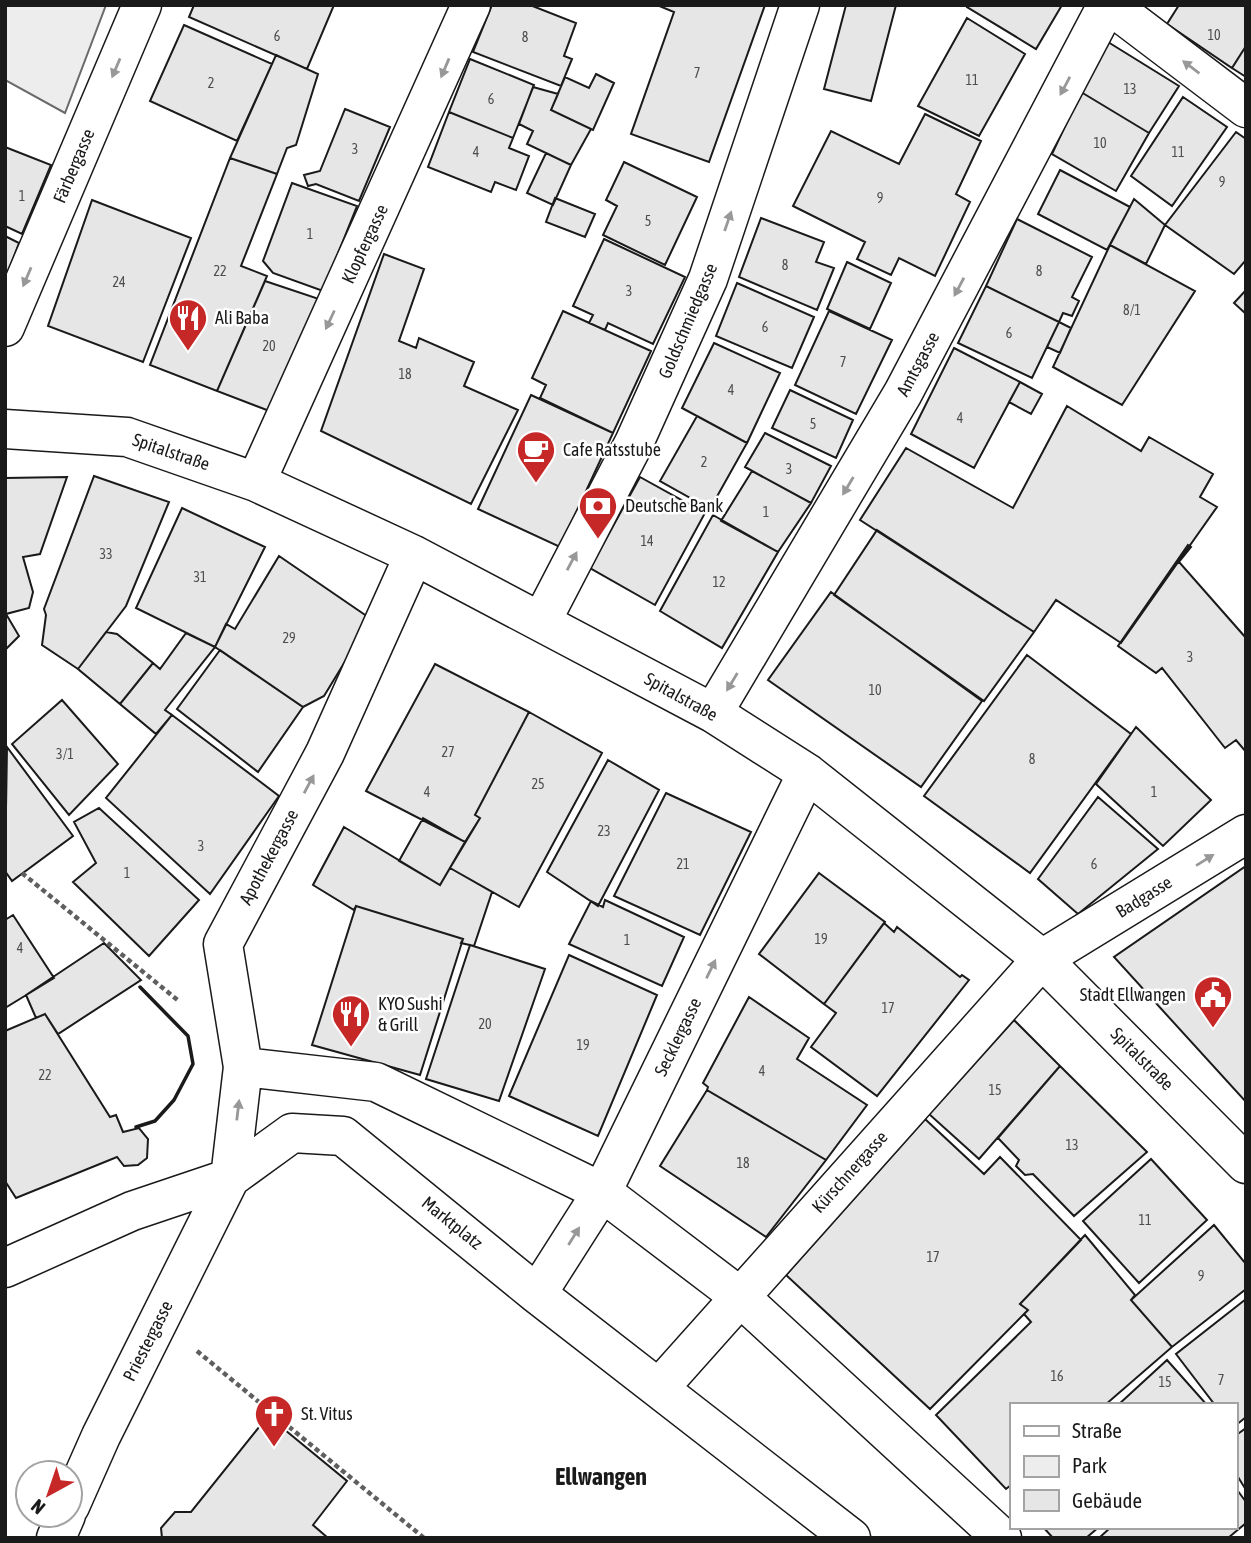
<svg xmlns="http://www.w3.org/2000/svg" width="1251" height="1543" viewBox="0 0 1251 1543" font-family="'Asap Condensed',sans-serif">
  <rect width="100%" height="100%" fill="#fff"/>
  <!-- green -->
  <path fill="#ededed" stroke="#6a6a6a" stroke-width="2" d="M5,5H106L65,113L5,80Z"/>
  <!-- building -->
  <path fill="#e6e6e6" stroke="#1a1a1a" stroke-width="2" d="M194,5H334L307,69L189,17Z
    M492,5H530L576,23L564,56L572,59L561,86L473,52Z
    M657,5H765L709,162L631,134L674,12Z
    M846,5H896L871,101L824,89Z
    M968,5H1062L1036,49L967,7Z
    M1179,5H1246V46L1232,68L1167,24Z
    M967,18L1025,54L979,136L918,106Z
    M184,25L272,64L237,141L150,101Z
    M1108,42L1179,86L1149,133L1081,92Z
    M1246,46V77L1232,68Z
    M276,55L318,74L296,145L287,148L277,174L230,158Z
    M470,59L534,85L513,138L449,112Z
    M596,74L614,83L593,130L551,110L565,77L589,88Z
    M533,87L558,94L551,110L591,129L571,165L527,144L533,131L519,124Z
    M1081,92L1149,133L1116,191L1052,154Z
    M1183,97L1227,127L1172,206L1131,176Z
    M345,109L390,127L359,201L316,184L308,186L304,175L320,171Z
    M449,112L513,138L509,148L529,156L516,190L495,182L491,192L428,167Z
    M925,114L981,141L956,194L970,202L935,276L899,258L891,275L857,259L865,242L793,206L831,131L899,164Z
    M1236,132L1246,139V260L1234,274L1165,225Z
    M5,147L51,165L22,234L5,226Z
    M546,153L571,165L553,205L527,193Z
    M230,158L277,174L241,266L267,276L217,391L150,365Z
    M624,162L697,197L665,265L603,235L617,206L606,200Z
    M1060,170L1130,207L1107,250L1038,214Z
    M292,183L357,206L323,291L273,273L263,261Z
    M555,198L595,214L585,237L546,222Z
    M1134,199L1165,225L1146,264L1110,245Z
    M92,200L191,238L143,362L48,326Z
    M761,218L824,242L816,262L834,268L817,310L739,277Z
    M1017,219L1092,257L1072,297L1079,301L1072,316L1063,313L1059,322L986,286Z
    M5,236L19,243L5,281Z
    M604,239L685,277L653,344L608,323L605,330L589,323L593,315L573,306Z
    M1110,245L1195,291L1122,405L1053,367Z
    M384,254L424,269L399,341L416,348L419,338L474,362L464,386L518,410L471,504L321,431Z
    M847,262L891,283L870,329L827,309Z
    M265,281L322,300L272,412L217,391Z
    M737,283L814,317L792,368L716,336Z
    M986,286L1059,322L1032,378L958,343Z
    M1246,290V314L1234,303Z
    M563,311L651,351L613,433L540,398L546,385L532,378Z
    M829,311L892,340L856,414L795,385Z
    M1059,322L1071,328L1060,353L1047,347Z
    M714,343L780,373L747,443L682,408Z
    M954,348L1020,382L974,468L911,434Z
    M1020,382L1042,394L1031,414L1009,402Z
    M790,390L853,420L836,458L772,428Z
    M531,395L613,433L560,547L478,509Z
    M1067,406L1141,451L1149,437L1213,474L1200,497L1217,507L1121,643L1056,600L1034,632L860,520L906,448L1013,508Z
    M697,416L747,443L710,509L660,481Z
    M765,433L831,466L811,503L745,467Z
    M752,471L811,503L778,552L721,521Z
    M94,476L169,502L126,606L78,669L42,645L46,615L44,609Z
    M67,477L40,554L23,557L33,592L29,608L6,614L19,636L5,650V478Z
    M640,477L705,513L655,605L590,568Z
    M182,508L265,547L215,647L136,608Z
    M713,515L778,552L722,648L660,611Z
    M877,530L1034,632L984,701L834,595Z
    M1188,545L1191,547L1179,562L1246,638V752L1236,740L1225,748L1162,668L1156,673L1118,646Z
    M279,556L371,619L324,696L303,707L215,647L226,624L235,629Z
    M831,592L982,701L921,787L768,680Z
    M106,632L117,634L153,663L120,704L78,669Z
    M186,633L215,647L165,710L172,715L156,734L120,704L153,663L160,669Z
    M220,650L303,707L258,772L177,709Z
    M1027,655L1131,734L1030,873L924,796Z
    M435,664L529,712L475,815L480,818L465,842L366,791Z
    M62,700L118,764L69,815L12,744Z
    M529,712L602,753L519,907L450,868L480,818L475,815Z
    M172,715L279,796L210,894L106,798Z
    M1136,727L1211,800L1163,846L1096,784Z
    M7,747L73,836L12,881L5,871Z
    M608,760L659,790L598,906L547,872Z
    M666,793L751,832L700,935L614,896Z
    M1098,797L1158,849L1078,914L1038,879Z
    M99,808L199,900L149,956L73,882L96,863L74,822Z
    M423,818L465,842L440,885L399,861Z
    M344,827L440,885L450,868L492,892L474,946L461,943L463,939L356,906L354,910L313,885Z
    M1246,866V1102L1114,957Z
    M819,873L885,922L824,1004L759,954Z
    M605,900L684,937L662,986L569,944L591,901L603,907Z
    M356,906L463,939L420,1075L312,1045Z
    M13,915L54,978L5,1008V920Z
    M884,923L894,932L897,927L960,977L962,975L969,980L877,1096L811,1047L836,1013L824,1004Z
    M104,943L141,980L58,1034L45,1014L36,1018L26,995Z
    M470,945L545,969L499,1101L426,1079Z
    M569,955L657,995L598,1136L509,1096Z
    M749,997L809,1038L797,1059L867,1105L826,1160L707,1090L708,1087L703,1083Z
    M45,1014L110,1117L116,1115L123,1132L139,1128L148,1139L147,1158L138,1165L124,1166L117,1157L16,1198L5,1181V1031Z
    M1014,1020L1060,1066L979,1159L929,1114Z
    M1060,1066L1147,1152L1074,1216L1033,1174L1025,1175L1016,1166L1019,1160L998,1138Z
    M707,1090L826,1160L766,1237L660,1166Z
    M925,1119L984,1174L1000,1157L1081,1240L1020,1304L1028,1310L930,1409L786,1275Z
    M1151,1159L1207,1220L1139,1283L1083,1221Z
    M1214,1225L1246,1264V1289L1172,1347L1131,1300Z
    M1085,1235L1135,1295L1131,1300L1172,1347L1105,1405H1011V1485L1006,1489L936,1415L1031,1322L1024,1314L1028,1310L1020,1304Z
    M1246,1299V1417L1235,1426V1405H1215L1176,1354Z
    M1167,1360L1207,1405H1118Z
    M268,1416L347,1481L313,1525L328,1538H162L161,1528L175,1512H191Z
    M1246,1428V1490L1235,1472V1436Z
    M1235,1487L1246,1502V1523L1228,1538H1099L1111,1527H1235Z
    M1043,1527H1099L1086,1538H1053Z"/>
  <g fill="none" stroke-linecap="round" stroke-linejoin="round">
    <!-- minor casing -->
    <g stroke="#1a1a1a" stroke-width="41">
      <path id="minor" d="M1110,5L1246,108
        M5,327L142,5
        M5,429L127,437L256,482L414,555L713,713L807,773L1042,959L1246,1164
        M256,482L471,5
        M541,622L634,443L708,279L800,5
        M713,713L903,393L1107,5
        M243,1067L376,1082L602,1192L739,1296L1002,1538
        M5,1268L132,1211L230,1178L292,1133L343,1136L537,1294L851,1538
        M537,1294L602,1192L807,773
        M660,1387L1042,959L1246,834
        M70,1506L101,1436L230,1178L243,1067L223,944L325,753L414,555
        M56,1538L66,1515"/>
    </g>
    <!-- path -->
    <path stroke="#5f5f5f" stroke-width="4.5" stroke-dasharray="5 3.5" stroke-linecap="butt" d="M22,873L180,1002
      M197,1351L424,1538"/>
    <!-- minor -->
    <use href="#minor" stroke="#fff" stroke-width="38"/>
    <!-- wall -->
    <path stroke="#1a1a1a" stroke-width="3.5" d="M136,1127L155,1121L174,1100L193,1064L188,1036L140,987"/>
  </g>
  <!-- one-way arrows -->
  <defs><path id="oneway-solid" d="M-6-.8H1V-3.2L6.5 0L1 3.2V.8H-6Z" transform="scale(1.75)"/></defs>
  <g fill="#989898">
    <use href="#oneway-solid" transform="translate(1191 67) rotate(-143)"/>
    <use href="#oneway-solid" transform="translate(116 68) rotate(113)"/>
    <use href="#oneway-solid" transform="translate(445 68) rotate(113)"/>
    <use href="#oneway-solid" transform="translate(1065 86) rotate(118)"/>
    <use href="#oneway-solid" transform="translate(728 221) rotate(-71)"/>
    <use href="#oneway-solid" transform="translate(27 277) rotate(113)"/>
    <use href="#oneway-solid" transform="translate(959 287) rotate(118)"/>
    <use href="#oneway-solid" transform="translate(330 320) rotate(115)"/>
    <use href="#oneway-solid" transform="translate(848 486) rotate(121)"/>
    <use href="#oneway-solid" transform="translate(572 561) rotate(-62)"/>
    <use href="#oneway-solid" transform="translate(732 682) rotate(121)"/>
    <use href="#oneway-solid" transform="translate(309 784) rotate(-62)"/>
    <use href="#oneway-solid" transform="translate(1205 860) rotate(-32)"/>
    <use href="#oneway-solid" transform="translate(711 969) rotate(-64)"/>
    <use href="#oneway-solid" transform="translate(238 1110) rotate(-83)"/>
    <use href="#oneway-solid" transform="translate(574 1236) rotate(-58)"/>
  </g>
  <!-- icons -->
  <defs>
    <g id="restaurant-pin" transform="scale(2.0125)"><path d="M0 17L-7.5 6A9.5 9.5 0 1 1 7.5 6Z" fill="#c62828" stroke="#fff"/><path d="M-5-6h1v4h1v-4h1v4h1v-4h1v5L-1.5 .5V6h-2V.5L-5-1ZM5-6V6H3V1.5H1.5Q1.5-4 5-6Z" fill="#fff"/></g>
    <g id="cafe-pin" transform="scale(2.0125)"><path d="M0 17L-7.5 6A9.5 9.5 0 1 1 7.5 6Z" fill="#c62828" stroke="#fff"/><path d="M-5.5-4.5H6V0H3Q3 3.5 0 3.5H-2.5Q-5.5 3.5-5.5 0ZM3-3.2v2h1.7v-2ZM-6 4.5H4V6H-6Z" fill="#fff"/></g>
    <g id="bank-pin" transform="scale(2.0125)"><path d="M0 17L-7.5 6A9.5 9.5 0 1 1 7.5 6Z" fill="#c62828" stroke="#fff"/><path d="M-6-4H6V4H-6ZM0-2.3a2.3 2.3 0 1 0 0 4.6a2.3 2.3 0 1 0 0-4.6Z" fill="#fff"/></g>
    <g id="civic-pin" transform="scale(2.0125)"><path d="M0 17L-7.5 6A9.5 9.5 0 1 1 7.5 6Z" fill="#c62828" stroke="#fff"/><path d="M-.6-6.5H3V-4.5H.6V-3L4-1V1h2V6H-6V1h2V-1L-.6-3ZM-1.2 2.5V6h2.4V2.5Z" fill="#fff"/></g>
    <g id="church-pin" transform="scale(2.0125)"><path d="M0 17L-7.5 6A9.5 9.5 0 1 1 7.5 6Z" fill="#c62828" stroke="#fff"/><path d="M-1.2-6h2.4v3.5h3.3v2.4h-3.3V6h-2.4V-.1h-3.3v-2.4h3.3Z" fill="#fff"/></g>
  </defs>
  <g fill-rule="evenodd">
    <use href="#restaurant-pin" x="188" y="318"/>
    <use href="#cafe-pin" x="536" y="450"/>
    <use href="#bank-pin" x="598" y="506"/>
    <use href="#civic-pin" x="1213" y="995"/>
    <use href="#restaurant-pin" x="351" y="1014"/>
    <use href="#church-pin" x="274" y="1414"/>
  </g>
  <g text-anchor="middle" stroke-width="5" stroke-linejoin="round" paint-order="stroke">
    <!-- number labels -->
    <g font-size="14" fill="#4d4d4d">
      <text x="1214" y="40">10</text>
      <text x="277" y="41">6</text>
      <text x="525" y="42">8</text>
      <text x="697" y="78">7</text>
      <text x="972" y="85">11</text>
      <text x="211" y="88">2</text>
      <text x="1130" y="94">13</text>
      <text x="491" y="104">6</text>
      <text x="1100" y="148">10</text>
      <text x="355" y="154">3</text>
      <text x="476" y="157">4</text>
      <text x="1178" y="157">11</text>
      <text x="1222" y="187">9</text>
      <text x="22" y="201">1</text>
      <text x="880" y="203">9</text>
      <text x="648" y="226">5</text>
      <text x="310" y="239">1</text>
      <text x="785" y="270">8</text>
      <text x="220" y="276">22</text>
      <text x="1039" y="276">8</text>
      <text x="119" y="287">24</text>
      <text x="629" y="296">3</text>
      <text x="1132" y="315">8/1</text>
      <text x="765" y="332">6</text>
      <text x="1009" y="338">6</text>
      <text x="269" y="351">20</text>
      <text x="843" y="367">7</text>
      <text x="405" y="379">18</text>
      <text x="731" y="395">4</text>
      <text x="960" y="423">4</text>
      <text x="813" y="429">5</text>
      <text x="704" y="467">2</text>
      <text x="789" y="474">3</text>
      <text x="766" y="517">1</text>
      <text x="647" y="546">14</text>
      <text x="106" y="559">33</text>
      <text x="200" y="582">31</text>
      <text x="719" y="587">12</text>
      <text x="289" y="643">29</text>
      <text x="1190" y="662">3</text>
      <text x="875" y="695">10</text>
      <text x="448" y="757">27</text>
      <text x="65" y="759">3/1</text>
      <text x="1032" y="764">8</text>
      <text x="538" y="789">25</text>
      <text x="427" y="797">4</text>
      <text x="1154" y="797">1</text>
      <text x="604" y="836">23</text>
      <text x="201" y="851">3</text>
      <text x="683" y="869">21</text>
      <text x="1094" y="869">6</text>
      <text x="127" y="878">1</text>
      <text x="821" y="944">19</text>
      <text x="627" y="945">1</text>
      <text x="20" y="953">4</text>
      <text x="888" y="1013">17</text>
      <text x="485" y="1029">20</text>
      <text x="583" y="1050">19</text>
      <text x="762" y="1076">4</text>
      <text x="45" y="1080">22</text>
      <text x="995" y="1095">15</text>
      <text x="1072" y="1150">13</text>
      <text x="743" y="1168">18</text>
      <text x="1145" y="1225">11</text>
      <text x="933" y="1262">17</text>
      <text x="1201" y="1281">9</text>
      <text x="1057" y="1381">16</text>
      <text x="1221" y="1385">7</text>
      <text x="1165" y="1387">15</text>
    </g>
    <!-- street labels -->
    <g font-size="18" fill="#1a1a1a" stroke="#fff">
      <text transform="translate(74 166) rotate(-67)" y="6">Färbergasse</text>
      <text transform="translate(365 244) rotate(-65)" y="6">Klopfergasse</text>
      <text transform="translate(688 321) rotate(-67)" y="6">Goldschmiedgasse</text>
      <text transform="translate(918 364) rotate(-62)" y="6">Amtsgasse</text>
      <text transform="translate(171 452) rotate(19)" y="6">Spitalstraße</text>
      <text transform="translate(681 697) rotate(29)" y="6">Spitalstraße</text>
      <text transform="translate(269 857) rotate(-62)" y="6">Apothekergasse</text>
      <text transform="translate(1144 897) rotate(-32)" y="6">Badgasse</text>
      <text transform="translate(678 1037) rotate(-64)" y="6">Secklergasse</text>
      <text transform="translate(1142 1059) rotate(45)" y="6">Spitalstraße</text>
      <text transform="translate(850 1172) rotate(-48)" y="6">Kürschnergasse</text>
      <text transform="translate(452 1223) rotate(39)" y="6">Marktplatz</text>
      <text transform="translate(148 1341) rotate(-63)" y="6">Priestergasse</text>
    </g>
    <!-- poi labels -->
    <g font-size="18" fill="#1a1a1a" stroke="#fff" text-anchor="start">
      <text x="215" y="324">Ali Baba</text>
      <text x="563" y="456">Cafe Ratsstube</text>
      <text x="625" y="512">Deutsche Bank</text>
      <text x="1186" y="1001" text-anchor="end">Stadt Ellwangen</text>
      <text x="378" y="1010">KYO Sushi<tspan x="378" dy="21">&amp; Grill</tspan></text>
      <text x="301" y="1420">St. Vitus</text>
    </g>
    <!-- district labels -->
    <g font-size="24" font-weight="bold" fill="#1a1a1a" stroke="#fff">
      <text x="601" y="1485">Ellwangen</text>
    </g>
  </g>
  <!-- border -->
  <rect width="1251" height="1543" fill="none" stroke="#1a1a1a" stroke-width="14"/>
  <!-- legend -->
  <rect x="1010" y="1403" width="228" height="126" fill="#ffffff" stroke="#a3a3a3" stroke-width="2"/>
  <rect x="1024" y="1426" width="35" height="10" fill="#ffffff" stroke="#a3a3a3" stroke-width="2"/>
  <text x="1072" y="1438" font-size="21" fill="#1a1a1a">Straße</text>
  <rect x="1024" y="1456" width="35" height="21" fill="#ededed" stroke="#a3a3a3" stroke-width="2"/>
  <text x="1072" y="1473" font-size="21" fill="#1a1a1a">Park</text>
  <rect x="1024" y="1490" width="35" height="21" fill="#e6e6e6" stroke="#a3a3a3" stroke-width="2"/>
  <text x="1072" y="1508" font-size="21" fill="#1a1a1a">Gebäude</text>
  <!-- north arrow -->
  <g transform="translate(49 1494) rotate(220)"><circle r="33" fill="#ffffff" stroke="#a3a3a3" stroke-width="2"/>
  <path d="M0-5L12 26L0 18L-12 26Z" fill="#c62828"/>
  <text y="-10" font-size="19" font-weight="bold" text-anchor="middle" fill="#1a1a1a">N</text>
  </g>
</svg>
